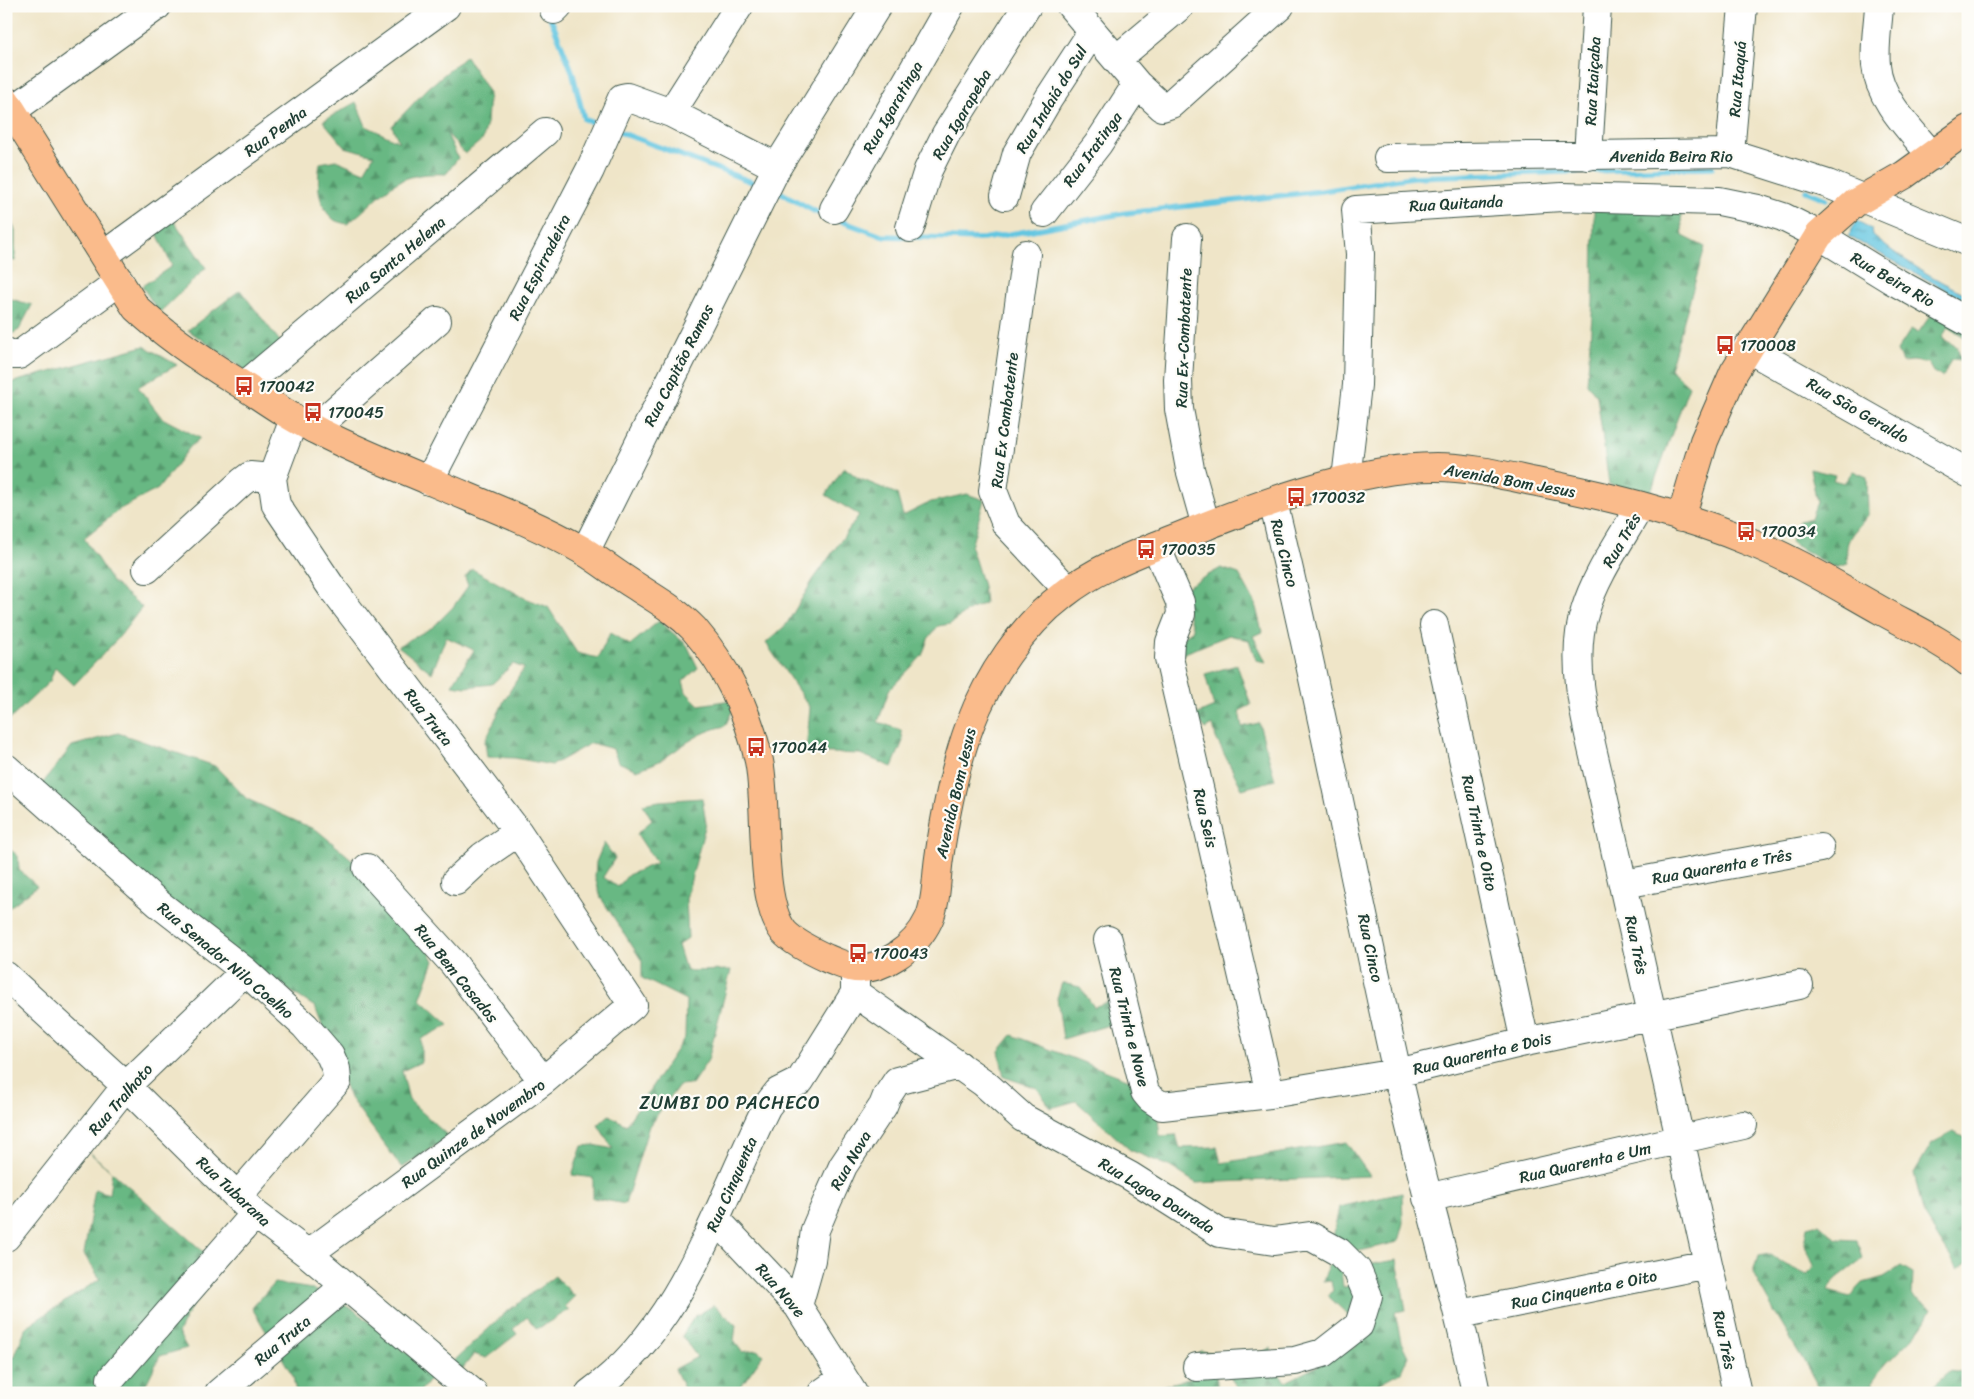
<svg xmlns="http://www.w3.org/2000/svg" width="1974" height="1399" viewBox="0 0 1974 1399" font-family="Sriracha,sans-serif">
  <defs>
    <pattern id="forest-firs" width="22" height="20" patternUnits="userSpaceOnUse" patternTransform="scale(1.25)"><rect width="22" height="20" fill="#68b883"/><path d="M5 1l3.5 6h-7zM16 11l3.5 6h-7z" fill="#55976c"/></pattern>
    <pattern id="water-ripples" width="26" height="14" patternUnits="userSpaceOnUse" patternTransform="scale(1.25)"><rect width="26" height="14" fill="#63c6e1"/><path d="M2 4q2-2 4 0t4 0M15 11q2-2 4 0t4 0" fill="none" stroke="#51a2b7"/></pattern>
  </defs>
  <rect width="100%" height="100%" fill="#fdfcf7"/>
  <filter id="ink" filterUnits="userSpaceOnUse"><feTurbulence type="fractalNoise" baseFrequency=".02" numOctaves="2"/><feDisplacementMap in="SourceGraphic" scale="10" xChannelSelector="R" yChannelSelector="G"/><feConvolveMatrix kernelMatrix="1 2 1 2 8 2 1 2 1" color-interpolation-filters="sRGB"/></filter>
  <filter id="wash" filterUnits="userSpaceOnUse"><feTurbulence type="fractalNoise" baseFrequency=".0096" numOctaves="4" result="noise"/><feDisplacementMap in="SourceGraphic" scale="20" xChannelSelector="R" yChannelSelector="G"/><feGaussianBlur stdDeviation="1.12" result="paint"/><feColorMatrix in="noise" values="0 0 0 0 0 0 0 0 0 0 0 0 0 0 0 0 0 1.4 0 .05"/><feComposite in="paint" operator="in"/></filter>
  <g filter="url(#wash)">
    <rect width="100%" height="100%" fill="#efe5c8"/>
    <!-- forest -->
    <path fill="url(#forest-firs)" stroke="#447a5c" d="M466,56L489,93L487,123L483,139L465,154L446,132L458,158L446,174C390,171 386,195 347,224C343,223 336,222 333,219C317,205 317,182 320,163L336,160L364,172L374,155L345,147L323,121L356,102L366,126L399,142L392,126L428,88Z
      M1680,207L1683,236L1705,247L1670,369L1689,386L1649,497L1609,484L1597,396L1587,384L1593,301L1594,209Z
      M7,212L15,230V261L6,260Z
      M174,221L206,268L159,313L142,286L172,266L155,229Z
      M240,290L282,344L249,373L188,330Z
      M6,296L11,299L32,305L19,330L6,337Z
      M1935,309L1968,324V342L1963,336L1948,327L1942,338L1957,347L1961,360L1951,359L1943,377L1933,372L1928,363L1913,361L1902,362L1897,351L1911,329L1918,333Z
      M144,346L177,365L138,387L162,418L200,438L190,447L158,489L120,509L84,538L112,582L142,607L120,636L74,685L55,667L50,681L6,723V384Z
      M844,467L858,478L897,494L903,516L931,502L967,494L984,500L971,547L983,586L985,603L966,612L950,624L938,626L928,639L922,656L889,690L878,722L901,730L903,741L892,767L860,754L806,752L810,708L766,643L786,625L813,580L859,515L826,495Z
      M1810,469L1835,475L1833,480L1844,483L1853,471L1867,477L1868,515C1853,535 1843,537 1848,564L1834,568L1790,542L1799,521L1811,518L1817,502Z
      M1221,568L1239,574L1255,603L1262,632L1253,636L1266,662L1256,660L1249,640L1229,635L1180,655L1176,642L1193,630L1181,590Z
      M472,569L525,598L548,607L577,653L598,658L610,633L630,645L659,621L687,645L698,668L683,681L686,692L699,705L738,699L725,726C699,732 688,742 666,757C658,763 647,766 637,770L618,762L613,749L591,743L552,765L515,758L487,757L485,741L505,699L524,668L513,664L492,684L466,687L452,685L474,650L446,637L432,673L398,646L433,627L453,607L468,586L465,577Z
      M1237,665L1251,705L1239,711L1242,727L1259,723L1275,780L1242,789L1216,738L1213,725L1206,729L1200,722L1188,728L1196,715L1214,707L1205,674Z
      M118,733L215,766L247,799L318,831L408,906L434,961L420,999L449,1025L421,1039V1062L402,1071L409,1100L449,1137L402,1168L350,1098L315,1007L276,982L183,915L42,784L72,746Z
      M702,798L706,823L686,899L688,938L678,945L686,971L731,970L708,1060L692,1084L679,1085L649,1126L625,1204L593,1198V1178L572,1175L582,1146L594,1145L613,1149L598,1125L609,1115L626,1125L685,1037L686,1000L642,978V961L601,898L595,877L596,862L604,843L615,858L603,877L618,887L628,875L656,863L637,834L652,820L643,804L659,801Z
      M6,846L18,856L19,870L37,886L6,910Z
      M1062,983L1080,987L1094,1007L1118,998L1122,1021L1063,1039L1057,998Z
      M1012,1035L1135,1082L1158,1119L1160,1136L1176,1135L1180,1148L1217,1147L1221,1163L1346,1142L1370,1176L1196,1183L1169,1166L1130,1150L1076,1101L1051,1108L1037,1088L1004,1077L999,1051Z
      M1953,1132L1968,1139V1262L1958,1269L1924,1216L1914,1173L1932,1143Z
      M88,1151L214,1261L178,1333L187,1348L160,1356L145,1386L138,1393H6V1348L14,1358L26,1327L100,1279L84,1254L95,1189L109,1194L112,1172Z
      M1402,1193L1403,1223L1398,1242L1347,1254L1333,1238L1339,1207Z
      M1819,1224L1837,1239L1857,1240L1862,1259L1836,1279L1828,1291L1850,1297L1863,1283L1884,1277L1901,1266L1913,1273L1912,1296L1932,1309C1918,1341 1890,1353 1872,1382L1881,1393H1818L1819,1388C1798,1349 1773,1313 1753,1273L1758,1256L1770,1254L1786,1265L1807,1275L1814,1265L1804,1244L1807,1227Z
      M1397,1260L1406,1310L1395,1312L1401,1342L1408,1356L1401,1372L1362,1393H1240L1227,1371L1271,1348L1272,1367L1286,1382L1354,1347L1363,1329L1327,1295L1333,1291L1331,1281L1323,1282L1328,1266L1340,1262L1343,1287L1368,1283L1372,1264Z
      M555,1276L575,1296L565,1306L569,1310L537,1329L527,1317L513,1329L517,1334L486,1358L474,1354L460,1372L453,1362L504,1314Z
      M274,1283L312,1289L354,1310L434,1374L419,1393H296L293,1376L252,1308Z
      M714,1305L736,1325L734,1341L742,1352L757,1350L763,1355L736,1393H686L675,1369L697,1357L682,1336L694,1317Z
      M1201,1351L1214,1353L1218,1393H1165L1162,1386L1192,1378L1189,1358Z
      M1950,1371L1963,1373L1964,1393H1904L1932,1387Z"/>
    <!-- water -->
    <path fill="url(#water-ripples)" stroke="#41828a" d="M1857,220L1872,230L1873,236C1901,259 1935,280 1968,295V302L1848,236Z"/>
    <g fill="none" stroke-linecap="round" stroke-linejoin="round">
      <!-- stream -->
      <path stroke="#63c6e1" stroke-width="5.5" d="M550,17L572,71L584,119L601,126
        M614,130L760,185
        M774,189L816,212L882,236L983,239L1126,213L1322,191L1412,177L1712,167
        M1806,191L1826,199"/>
    </g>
  </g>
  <g filter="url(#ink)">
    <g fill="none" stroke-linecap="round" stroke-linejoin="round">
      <!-- minor casing -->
      <g stroke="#3e564a" stroke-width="30">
        <path id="minor" d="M1071,6L1137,84L1162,107L1171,104L1280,6
          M1879,6C1878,25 1874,46 1876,65C1879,100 1911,130 1932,156
          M554,10L558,6
          M1118,58L1180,6
          M13,110L157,6
          M671,113L739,6
          M1730,153L1743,6
          M1588,156L1597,6
          M1388,158L1730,153L1828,184L1968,242
          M1005,196L1017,153L1049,98L1092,32
          M834,209L950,6
          M1044,213L1098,144L1137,84
          M910,228L928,170L946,134L1027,6
          M1187,238L1178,380L1179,409L1190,469L1206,526
          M1026,254L993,491L1006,524L1068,590
          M104,255L446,6
          M1747,348L1968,473
          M6,352L12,355H19L120,281
          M244,386L545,132
          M294,419L272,478L276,505L332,588L518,832L633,1005L543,1081L308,1254
          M314,429L437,321
          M1346,479L1357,385L1360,254L1356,210L1562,197L1719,201L1758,209L1783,217L1819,235L1892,280L1968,322
          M429,481L590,170L622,98L627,97L671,113L777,167
          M1273,502C1319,691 1354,882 1397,1072C1421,1180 1454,1285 1476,1393
          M1640,506C1621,540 1596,574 1585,611C1567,665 1590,736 1602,791L1737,1393
          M1156,546L1180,602L1181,614L1170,642L1169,658L1270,1094
          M585,552L777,167L877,6
          M147,569L242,482L250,476L272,478
          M1434,625L1525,1042
          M6,768L159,904L245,971L305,1026L330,1055L336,1069L337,1081L237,1197
          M367,868L453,963L543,1081
          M456,881L483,856L518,832
          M1624,884L1820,848
          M1108,940L1145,1092L1150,1098L1162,1106L1270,1094L1397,1073L1525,1042L1799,985
          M6,976L126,1086L255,1214L308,1254L473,1393
          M855,993L984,1083L1023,1118L1130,1176L1220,1233L1274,1241L1310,1236L1339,1252L1357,1270L1368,1296L1359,1325L1323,1353L1295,1361L1197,1367
          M1427,1198L1743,1125
          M716,1219L798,1306L853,1393
          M6,1237L126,1086L245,971
          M798,1306L811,1260L815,1230L826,1204L843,1166L883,1106L887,1096L897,1081L959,1065
          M1460,1314L1708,1264
          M111,1379L255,1214
          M219,1393L345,1286
          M590,1393C684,1325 717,1205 767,1106L778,1092L800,1081L855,993V976
          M822,1393L842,1379"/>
      </g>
      <!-- major casing -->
      <g stroke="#3e564a" stroke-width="30">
        <path id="major" d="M6,101L136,308C167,337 200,359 236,381C257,394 277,409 299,421C342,445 390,464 435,483C484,504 535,523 582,550C600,561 616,574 634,585C655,599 676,610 694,629C726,666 749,713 759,761C768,804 758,901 784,932C794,943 813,952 826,958C828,959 848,967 850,967C881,974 916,947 929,919C937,901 936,878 939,858C945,816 955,765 970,725C988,677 1022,626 1063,595C1095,569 1136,554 1173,539C1249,508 1355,467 1436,467C1473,467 1510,477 1547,484C1615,498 1685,515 1750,542C1796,560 1839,587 1882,611C1911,627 1942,641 1968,662
          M1681,518L1704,441L1734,372L1819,235L1855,203L1904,175L1968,129"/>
      </g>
      <!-- minor -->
      <use href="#minor" stroke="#fff" stroke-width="28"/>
      <!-- major -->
      <use href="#major" stroke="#fabb8b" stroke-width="28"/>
    </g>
  </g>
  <!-- icons -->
  <defs>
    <g id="bus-bare" transform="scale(1.5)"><path d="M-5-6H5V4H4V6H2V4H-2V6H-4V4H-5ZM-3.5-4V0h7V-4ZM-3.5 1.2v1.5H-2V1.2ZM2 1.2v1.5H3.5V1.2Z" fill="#c8321e" stroke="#fdfcf7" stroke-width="2.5" paint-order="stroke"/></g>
  </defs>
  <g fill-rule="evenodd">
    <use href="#bus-bare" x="1725" y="345"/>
    <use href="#bus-bare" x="244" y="386"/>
    <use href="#bus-bare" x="313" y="412"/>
    <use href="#bus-bare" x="1296" y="497"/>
    <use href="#bus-bare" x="1746" y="531"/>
    <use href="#bus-bare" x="1146" y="549"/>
    <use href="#bus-bare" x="756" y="747"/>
    <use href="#bus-bare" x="858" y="953"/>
  </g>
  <g text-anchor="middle" stroke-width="4.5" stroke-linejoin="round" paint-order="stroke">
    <!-- street labels -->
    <g font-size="16" fill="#1f3d34" stroke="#fdfcf7">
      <text transform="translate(1737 79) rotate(-85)" y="6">Rua Itaquá</text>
      <text transform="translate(1592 81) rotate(-87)" y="6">Rua Itaiçaba</text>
      <text transform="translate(1051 99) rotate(-59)" y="6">Rua Indaiá do Sul</text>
      <text transform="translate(892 107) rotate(-60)" y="6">Rua Igaratinga</text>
      <text transform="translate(961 114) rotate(-60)" y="6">Rua Igarapeba</text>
      <text transform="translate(275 131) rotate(-36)" y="6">Rua Penha</text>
      <text transform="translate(1092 149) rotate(-54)" y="6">Rua Iratinga</text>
      <text x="1671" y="162">Avenida Beira Rio</text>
      <text transform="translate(1456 203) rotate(-3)" y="6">Rua Quitanda</text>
      <text transform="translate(395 259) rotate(-40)" y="6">Rua Santa Helena</text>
      <text transform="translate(539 267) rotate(-63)" y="6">Rua Espirradeira</text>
      <text transform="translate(1893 279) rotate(30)" y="6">Rua Beira Rio</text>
      <text transform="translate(1183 338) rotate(-88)" y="6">Rua Ex-Combatente</text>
      <text transform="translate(678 365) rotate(-63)" y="6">Rua Capitão Ramos</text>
      <text transform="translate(1858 410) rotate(30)" y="6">Rua São Geraldo</text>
      <text transform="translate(1004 420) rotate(-83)" y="6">Rua Ex Combatente</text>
      <text transform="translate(1510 480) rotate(10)" y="6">Avenida Bom Jesus</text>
      <text transform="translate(1621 540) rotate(-60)" y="6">Rua Três</text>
      <text transform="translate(1285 553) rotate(76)" y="6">Rua Cinco</text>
      <text transform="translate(429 717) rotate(52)" y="6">Rua Truta</text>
      <text transform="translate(955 793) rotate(-77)" y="6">Avenida Bom Jesus</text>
      <text transform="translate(1206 818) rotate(77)" y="6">Rua Seis</text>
      <text transform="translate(1480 833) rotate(78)" y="6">Rua Trinta e Oito</text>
      <text transform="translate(1722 866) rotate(-10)" y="6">Rua Quarenta e Três</text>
      <text transform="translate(1637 945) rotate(78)" y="6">Rua Três</text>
      <text transform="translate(1371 948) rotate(78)" y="6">Rua Cinco</text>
      <text transform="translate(226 960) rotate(40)" y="6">Rua Senador Nilo Coelho</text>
      <text transform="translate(457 973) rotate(51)" y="6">Rua Bem Casados</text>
      <text transform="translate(1130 1027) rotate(76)" y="6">Rua Trinta e Nove</text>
      <text transform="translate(1482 1053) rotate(-13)" y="6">Rua Quarenta e Dois</text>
      <text transform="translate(120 1099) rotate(-49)" y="6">Rua Tralhoto</text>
      <text transform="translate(473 1133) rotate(-36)" y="6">Rua Quinze de Novembro</text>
      <text transform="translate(850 1160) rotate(-60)" y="6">Rua Nova</text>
      <text transform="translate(1585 1162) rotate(-13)" y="6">Rua Quarenta e Um</text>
      <text transform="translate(731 1184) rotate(-66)" y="6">Rua Cinquenta</text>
      <text transform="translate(234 1191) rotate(43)" y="6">Rua Tubarana</text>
      <text transform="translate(1157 1195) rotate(31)" y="6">Rua Lagoa Dourada</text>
      <text transform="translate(1584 1289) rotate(-11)" y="6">Rua Cinquenta e Oito</text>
      <text transform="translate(781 1290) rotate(49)" y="6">Rua Nove</text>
      <text transform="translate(282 1340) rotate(-40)" y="6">Rua Truta</text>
      <text transform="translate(1725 1340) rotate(78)" y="6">Rua Três</text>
    </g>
    <!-- poi labels -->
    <g font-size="16" fill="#1f3d34" stroke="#fdfcf7" text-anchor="start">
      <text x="1740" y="351">170008</text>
      <text x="259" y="392">170042</text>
      <text x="328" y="418">170045</text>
      <text x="1311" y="503">170032</text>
      <text x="1761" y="537">170034</text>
      <text x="1161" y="555">170035</text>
      <text x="771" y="753">170044</text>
      <text x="873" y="959">170043</text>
    </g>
    <!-- neighbourhood labels -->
    <g font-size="18" letter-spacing="1" fill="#1f3d34" stroke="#fdfcf7">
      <text x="730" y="1109">ZUMBI DO PACHECO</text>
    </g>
  </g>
  <!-- margin -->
  <rect width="1974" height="1399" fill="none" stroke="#fdfcf7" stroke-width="25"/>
</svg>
